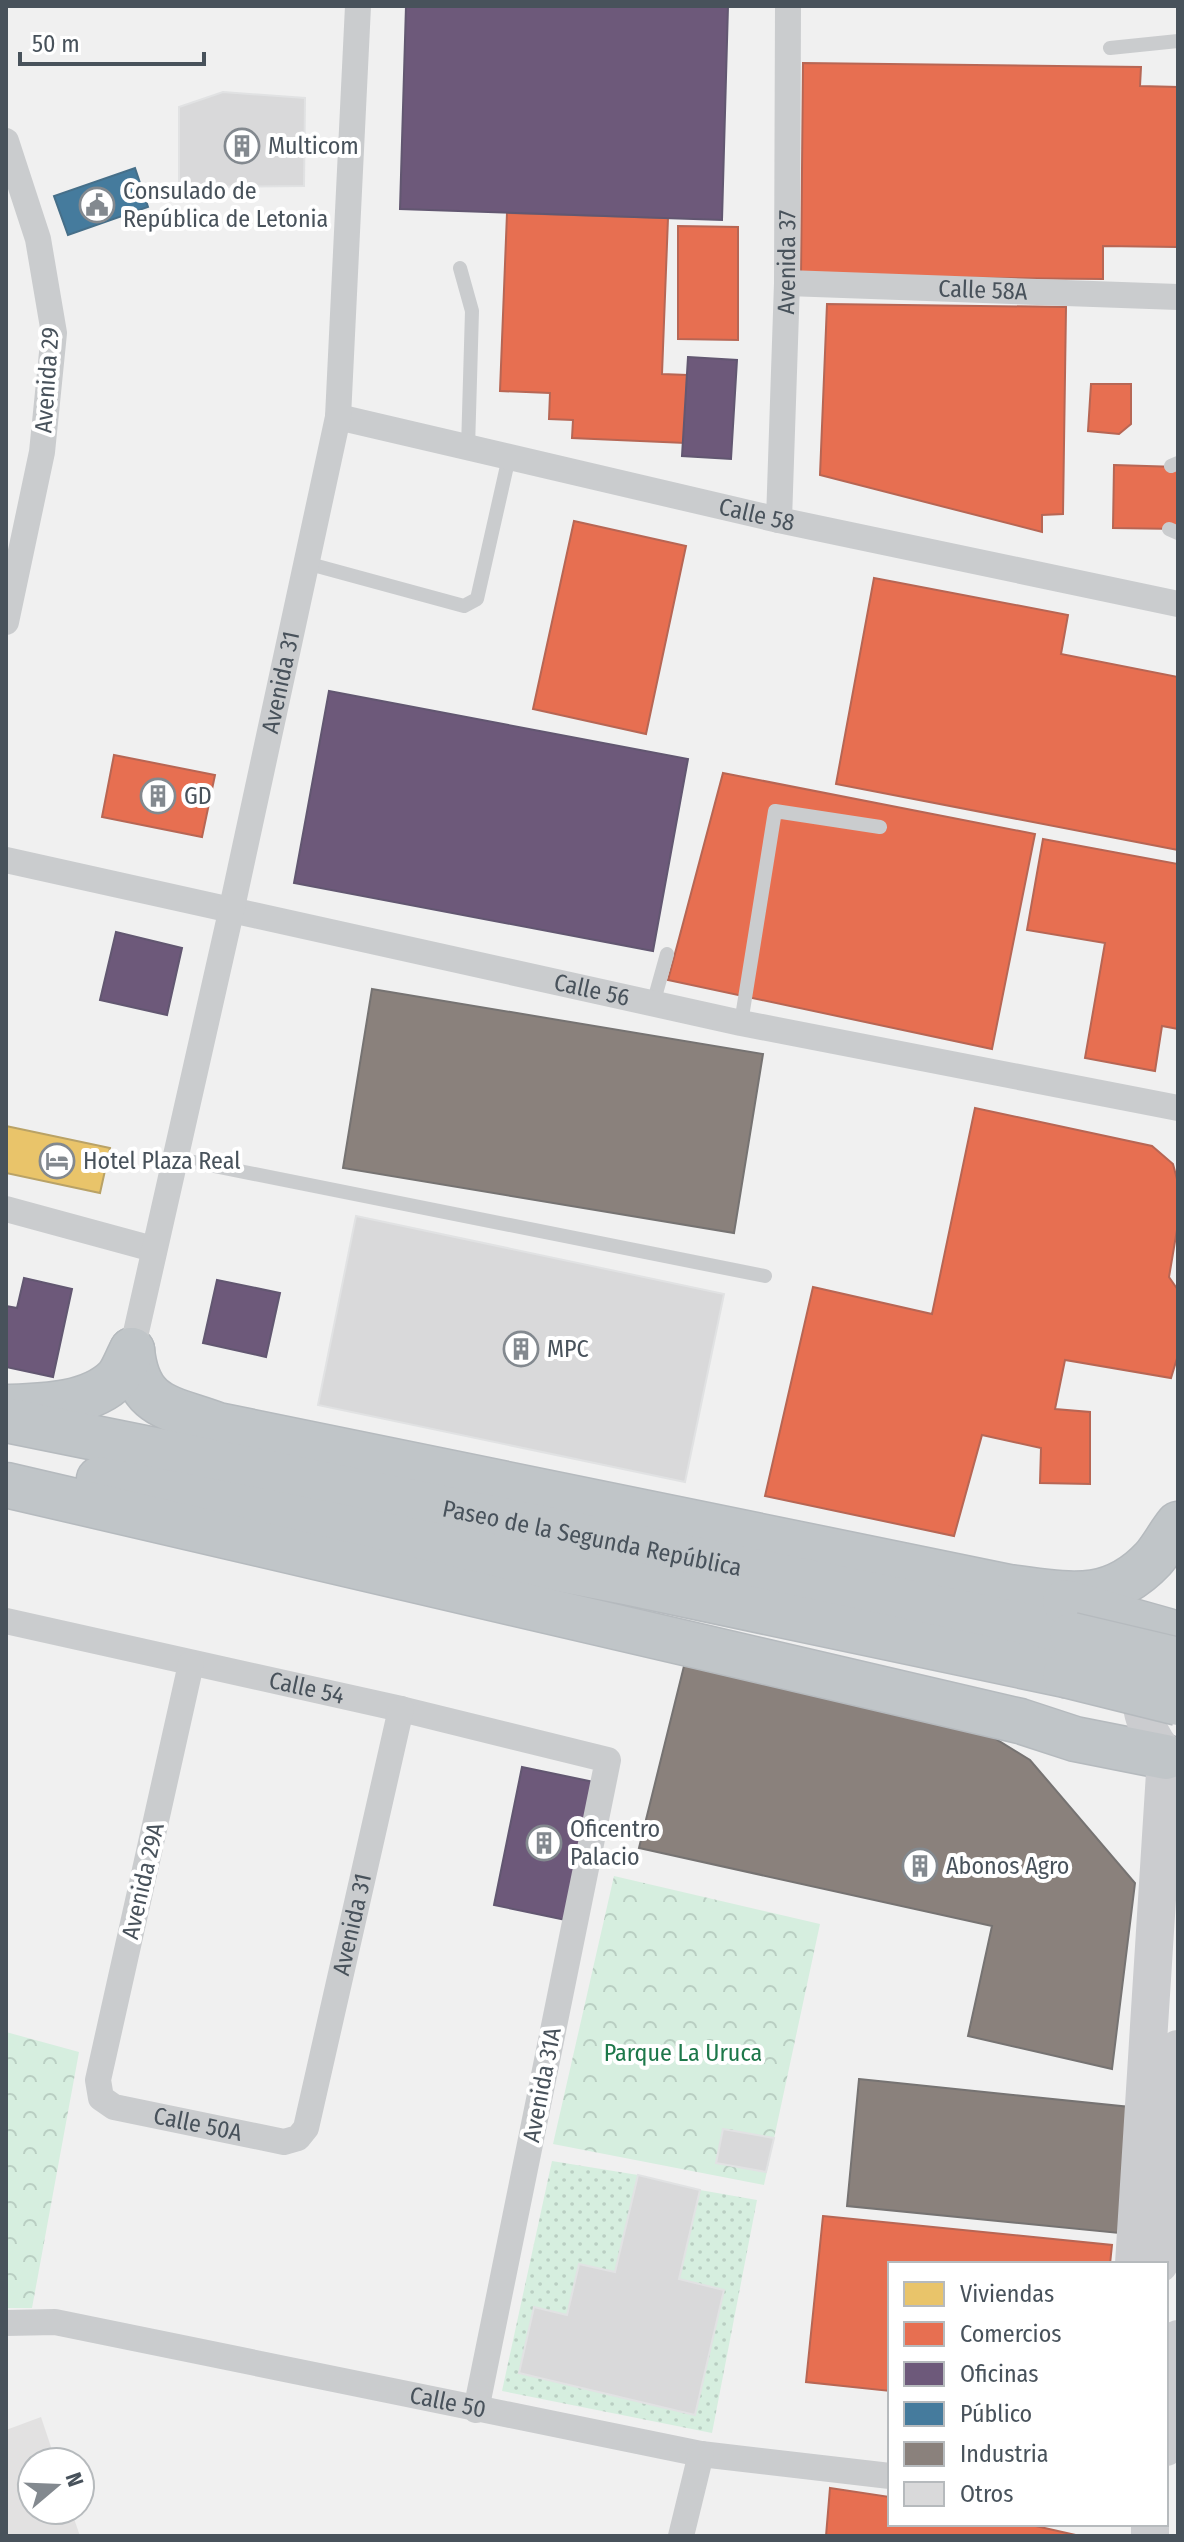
<svg xmlns="http://www.w3.org/2000/svg" width="1184" height="2542" viewBox="0 0 1184 2542" font-family="'Fira Sans Condensed',sans-serif">
  <defs>
    <pattern id="park-crowns" width="20" height="18" patternUnits="userSpaceOnUse" patternTransform="scale(2)"><rect width="20" height="18" fill="#d6eedf"/><path d="M2 6a3 3 0 1 1 6 0M12 15a3 3 0 1 1 6 0" fill="none" stroke="#b9cec2"/></pattern>
    <pattern id="garden-dots" width="8" height="8" patternUnits="userSpaceOnUse" patternTransform="scale(2)"><rect width="8" height="8" fill="#d6eedf"/><path d="M2 2h.1M6 6h.1" fill="none" stroke="#b9cec2" stroke-width="1.8" stroke-linecap="round"/></pattern>
  </defs>
  <rect width="100%" height="100%" fill="#f0f0f0"/>
  <!-- education -->
  <path fill="#e2e1e1" d="M41,2417L56,2462H32V2510H71L80,2536H6V2430Z"/>
  <!-- park -->
  <path fill="url(#park-crowns)" d="M614,1876L820,1924L764,2185L553,2144Z
    M6,2032L79,2052L32,2308H6Z"/>
  <!-- garden -->
  <path fill="url(#garden-dots)" d="M552,2161L638,2175L615,2272L579,2264L567,2315L534,2308L519,2373L679,2279L700,2190L757,2200L712,2433L502,2391Z"/>
  <!-- homes -->
  <path fill="#e9c46a" stroke="#b9a266" stroke-width="2" d="M6,1126L110,1148L100,1193L6,1173Z"/>
  <!-- shops -->
  <path fill="#e76f51" stroke="#b76654" stroke-width="2" d="M803,63L1141,67L1140,86L1178,87V283L1177,247L1103,246V279L801,276Z
    M507,213L668,218L662,374L687,375L685,443L572,438L573,420L549,419L550,393L500,391Z
    M678,226L738,227V340L678,339Z
    M827,304L1066,307L1063,514L1042,515V532L820,475Z
    M1091,384H1131V424L1119,434L1088,431Z
    M1114,465L1178,467V529L1113,528Z
    M574,521L686,546L646,734L533,709Z
    M874,578L1068,615L1061,654L1178,677V850L836,784Z
    M114,755L215,775L202,837L102,817Z
    M723,773L1035,834L992,1049L668,980Z
    M1043,839L1178,864V1029L1162,1026L1155,1071L1085,1058L1105,943L1027,930Z
    M975,1108L1152,1146L1173,1164L1178,1183V1224L1169,1277L1178,1290V1355L1171,1378L1065,1360L1055,1409L1090,1412V1484L1040,1483L1041,1448L982,1435L954,1536L765,1496L813,1287L932,1314Z
    M823,2216L1112,2245L1110,2264H890V2391L806,2382Z
    M830,2488L890,2497V2524H1027L1080,2536H826Z"/>
  <!-- offices -->
  <path fill="#6d597a" stroke="#625771" stroke-width="2" d="M406,6H728L722,220L400,209Z
    M688,357L737,360L731,459L682,456Z
    M329,691L688,759L653,951L294,883Z
    M116,932L182,948L167,1015L100,1000Z
    M24,1278L72,1289L53,1377L6,1367V1306L17,1308Z
    M217,1280L280,1293L266,1357L203,1343Z
    M522,1767L594,1782L566,1920L494,1905Z"/>
  <!-- public -->
  <path fill="#457b9d" stroke="#466f89" stroke-width="2" d="M135,168L148,207L68,235L54,196Z"/>
  <!-- industry -->
  <path fill="#8a817c" stroke="#767372" stroke-width="2" d="M372,989L763,1054L734,1233L343,1168Z
    M686,1658L981,1730L1030,1760L1135,1883L1112,2069L968,2036L992,1926L639,1848Z
    M859,2079L1130,2107L1119,2233L847,2206Z"/>
  <!-- building -->
  <path fill="#d9d9da" stroke="#e1e2e3" stroke-width="2" d="M223,92L305,98L304,186L179,187V107Z
    M356,1216L724,1294L685,1482L318,1405Z
    M723,2129L774,2138L766,2172L716,2163Z
    M638,2175L700,2190L679,2279L724,2290L695,2415L519,2373L534,2307L567,2315L579,2264L615,2272Z"/>
  <g fill="none" stroke-linecap="round" stroke-linejoin="round">
    <!-- trunk casing -->
    <g stroke="#b5babe" stroke-width="47">
      <g id="trunk">
        <path d="M132,1350C138,1409 170,1407 218,1425L1009,1587C1066,1594 1109,1606 1153,1559C1162,1549 1169,1535 1178,1524"/>
        <path d="M9,1407C43,1406 91,1405 117,1378C123,1371 127,1359 132,1350"/>
        <path id="s9" d="M6,1420L1072,1635"/>
        <path d="M99,1479L625,1582L1065,1675"/>
        <path d="M6,1485L1020,1721L1075,1739L1166,1757"/>
        <path d="M1065,1602L1168,1631"/>
      </g>
    </g>
    <!-- service -->
    <path stroke="#caccce" stroke-width="14" d="M1110,48L1178,41
      M460,268L472,311L468,448
      M1171,466L1178,463
      M1169,529L1178,533
      M306,563L464,606L477,599L509,457
      M653,1004L667,954
      M741,1023L775,811L880,827
      M174,1158L765,1276"/>
    <!-- minor -->
    <g stroke="#caccce" stroke-width="26">
      <path d="M6,141L38,239L54,333L42,452L6,622"/>
      <path id="s1" d="M787,283L1178,297"/>
      <path id="s2" d="M338,417L779,520L1178,604"/>
      <path id="s3" d="M779,520L787,283L788,6"/>
      <path id="s4" d="M6,860L741,1023L1178,1108"/>
      <path d="M6,1209L153,1249"/>
      <path id="s5" d="M132,1350L231,912L338,417L358,6"/>
      <path id="s6" d="M6,1621L401,1709L608,1760L476,2410"/>
      <path id="s7" d="M191,1664L98,2080L101,2098L114,2107L284,2142L298,2138L306,2128L401,1709"/>
      <path id="s8" d="M6,2323L55,2322L701,2454L890,2476"/>
      <path d="M681,2536L701,2454"/>
    </g>
    <!-- secondary -->
    <path stroke="#cbcccf" stroke-width="38" d="M1147,1666C1131,1702 1149,1744 1178,1766
      M1134,2264L1166,1757
      M1159,2264L1178,2049
      M1166,2447L1178,2339
      M1150,2536V2524"/>
    <!-- trunk -->
    <use href="#trunk" stroke="#c0c5c8" stroke-width="44"/>
    <!-- trunk-bridge casing -->
    <g stroke="#b5babe" stroke-width="47" stroke-linecap="butt">
      <path id="trunk-bridge" d="M1072,1635L1178,1660
        M1065,1675L1178,1703"/>
    </g>
    <!-- trunk-bridge -->
    <use href="#trunk-bridge" stroke="#c0c5c8" stroke-width="44"/>
  </g>
  <!-- icons -->
  <defs>
    <g id="building-ring" transform="scale(1.8)"><circle r="9.5" fill="#fff" stroke="#83898f" stroke-width="1.5"/><path d="M-4-6H4V6H1V3H-1V6H-4ZM-2.5-4.3h1.7v1.8h-1.7ZM.8-4.3h1.7v1.8H.8ZM-2.5-1h1.7V.8h-1.7ZM.8-1h1.7V.8H.8Z" fill="#83898f"/></g>
    <g id="civic-ring" transform="scale(1.8)"><circle r="9.5" fill="#fff" stroke="#83898f" stroke-width="1.5"/><path d="M-.6-6.5H3V-4.5H.6V-3L4-1V1h2V6H-6V1h2V-1L-.6-3ZM-1.2 2.5V6h2.4V2.5Z" fill="#83898f"/></g>
    <g id="hotel-ring" transform="scale(1.8)"><circle r="9.5" fill="#fff" stroke="#83898f" stroke-width="1.5"/><path d="M-6-4.5h1.5V1H6V5H4.5V3h-9V5H-6ZM-4 0a1.8 1.8 0 1 1 3.6 0ZM.5 0V-2.5h3Q6-2.5 6 0Z" fill="#83898f"/></g>
  </defs>
  <g fill-rule="evenodd">
    <use href="#building-ring" x="242" y="146"/>
    <use href="#civic-ring" x="97" y="205"/>
    <use href="#building-ring" x="158" y="796"/>
    <use href="#hotel-ring" x="57" y="1161"/>
    <use href="#building-ring" x="521" y="1349"/>
    <use href="#building-ring" x="544" y="1843"/>
    <use href="#building-ring" x="920" y="1866"/>
  </g>
  <g text-anchor="middle" stroke-width="8" stroke-linejoin="round" paint-order="stroke">
    <!-- poi labels -->
    <g font-size="24" fill="#48525b" stroke="#fff" text-anchor="start">
      <text x="268" y="154">Multicom</text>
      <text x="123" y="199">Consulado de<tspan x="123" dy="28">República de Letonia</tspan></text>
      <text x="184" y="804">GD</text>
      <text x="83" y="1169">Hotel Plaza Real</text>
      <text x="547" y="1357">MPC</text>
      <text x="570" y="1837">Oficentro<tspan x="570" dy="28">Palacio</tspan></text>
      <text x="946" y="1874">Abonos Agro</text>
    </g>
    <!-- street labels -->
    <g font-size="24" fill="#48525b" stroke="#fff">
      <text dy="8" stroke="none"><textPath href="#s3" startOffset="258">Avenida 37</textPath></text>
      <text dy="8" stroke="none"><textPath href="#s1" startOffset="196">Calle 58A</textPath></text>
      <text transform="translate(47 380) rotate(-86)" y="8">Avenida 29</text>
      <text dy="8" stroke="none"><textPath href="#s2" startOffset="430">Calle 58</textPath></text>
      <text dy="8" stroke="none"><textPath href="#s5" startOffset="684">Avenida 31</textPath></text>
      <text dy="8" stroke="none"><textPath href="#s4" startOffset="600">Calle 56</textPath></text>
      <text dy="8" stroke="none"><textPath href="#s9" startOffset="598">Paseo de la Segunda República</textPath></text>
      <text dy="8" stroke="none"><textPath href="#s6" startOffset="308">Calle 54</textPath></text>
      <text transform="translate(143 1881) rotate(-77)" y="8">Avenida 29A</text>
      <text dy="8" stroke="none"><textPath href="#s7" startOffset="870">Avenida 31</textPath></text>
      <text transform="translate(542 2085) rotate(-79)" y="8">Avenida 31A</text>
      <text dy="8" stroke="none"><textPath href="#s7" startOffset="546">Calle 50A</textPath></text>
      <text dy="8" stroke="none"><textPath href="#s8" startOffset="450">Calle 50</textPath></text>
    </g>
    <!-- park labels -->
    <g font-size="24" fill="#1d784a" stroke="#fff">
      <text x="683" y="2061">Parque La Uruca</text>
    </g>
  </g>
  <!-- border -->
  <rect width="1184" height="2542" fill="none" stroke="#48525b" stroke-width="16"/>
  <!-- legend -->
  <rect x="888" y="2262" width="280" height="264" fill="#ffffff" stroke="#b6babd" stroke-width="2"/>
  <rect x="904" y="2282" width="40" height="24" fill="#e9c46a" stroke="#b6babd" stroke-width="2"/>
  <text x="960" y="2302" font-size="24" fill="#48525b">Viviendas</text>
  <rect x="904" y="2322" width="40" height="24" fill="#e76f51" stroke="#b6babd" stroke-width="2"/>
  <text x="960" y="2342" font-size="24" fill="#48525b">Comercios</text>
  <rect x="904" y="2362" width="40" height="24" fill="#6d597a" stroke="#b6babd" stroke-width="2"/>
  <text x="960" y="2382" font-size="24" fill="#48525b">Oficinas</text>
  <rect x="904" y="2402" width="40" height="24" fill="#457b9d" stroke="#b6babd" stroke-width="2"/>
  <text x="960" y="2422" font-size="24" fill="#48525b">Público</text>
  <rect x="904" y="2442" width="40" height="24" fill="#8a817c" stroke="#b6babd" stroke-width="2"/>
  <text x="960" y="2462" font-size="24" fill="#48525b">Industria</text>
  <rect x="904" y="2482" width="40" height="24" fill="#d9d9da" stroke="#b6babd" stroke-width="2"/>
  <text x="960" y="2502" font-size="24" fill="#48525b">Otros</text>
  <!-- north arrow -->
  <g transform="translate(56 2486) rotate(71)"><circle r="38" fill="#ffffff" stroke="#b6babd" stroke-width="2"/>
  <path d="M0-6L14 30L0 20L-14 30Z" fill="#83898f"/>
  <text y="-12" font-size="22" font-weight="bold" text-anchor="middle" fill="#48525b">N</text>
  </g>
  <!-- scale -->
  <path d="M20 52v12h184v-12" fill="none" stroke="#48525b" stroke-width="4"/>
  <text x="32" y="52" font-size="24" fill="#48525b" stroke="#ffffff" stroke-width="6" paint-order="stroke">50 m</text>
</svg>
